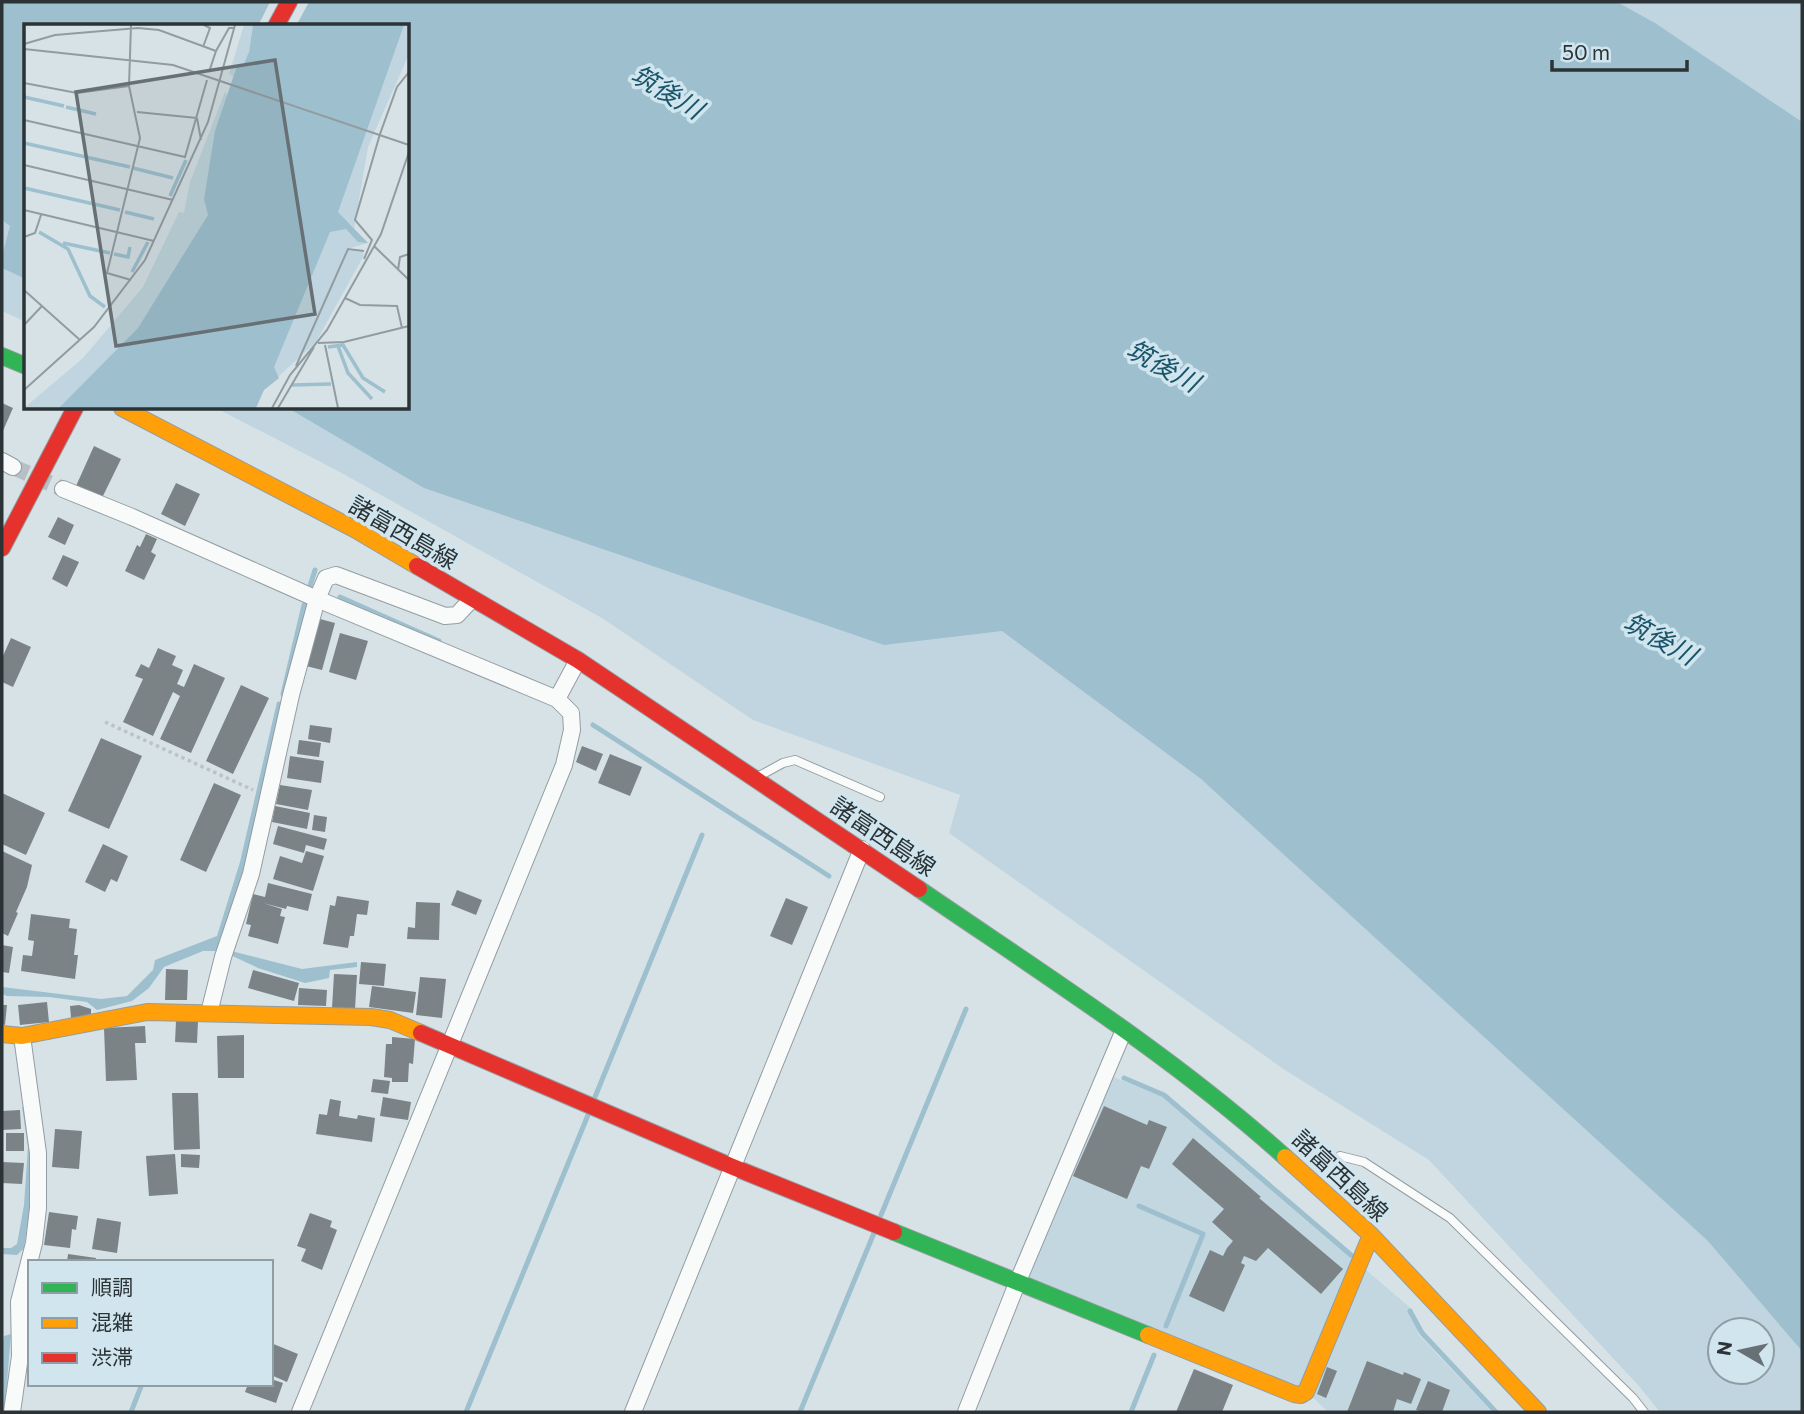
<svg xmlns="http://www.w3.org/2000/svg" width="1804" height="1414" viewBox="0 0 1804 1414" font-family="Commissioner,'Noto Sans JP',sans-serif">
  <rect width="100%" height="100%" fill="#d7e2e7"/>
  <!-- built -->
  <path fill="#c3d7e1" d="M1111,1076L1163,1097L1413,1310L1419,1335L1492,1412H1325V1409L1309,1394L1026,1278Z"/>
  <!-- green -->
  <path fill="#c0d5df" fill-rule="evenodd" d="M1522,2H1802V175Z
    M2,220L11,226L26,244V322L2,311Z
    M216,408H369L1002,631L1201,779L1802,1276V1412H1660L1638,1385L1429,1160L1285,1070L949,833L960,795L753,720L602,618L338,471ZM1720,1330H1762V1372H1720Z"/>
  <!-- water -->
  <path fill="#9dbfce" d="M2,2H1617L1655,23L1802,122V1351L1708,1241L1201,779L1002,631L884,645L424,488L288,408H408V26H26V279L2,268V256L10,226L2,220Z
    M282,701L246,866L221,941L235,952L302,969L357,962V967L330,970L329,978L305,983L258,968L222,951H203L164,967L149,988L132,1001L97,1010L87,1002L49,997L7,996L2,994V987L101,999L127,996L153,970L155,960L217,936L240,862L277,702Z
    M22,1107H25L31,1146L30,1207L24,1248L17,1255L2,1254V1248H11L17,1244L24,1205L28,1147Z
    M11,1334L5,1406L4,1412H2V1350L4,1336Z"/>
  <!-- pier -->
  <path fill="#d7e2e7" d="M270,2H309L296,26H258Z"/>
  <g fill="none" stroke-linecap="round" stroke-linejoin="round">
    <!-- stream -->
    <path stroke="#9dbfce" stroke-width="5" d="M310,586L315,570
      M340,597L439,641
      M283,694L304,605
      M593,725L829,876
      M1124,1078L1164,1095L1351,1255
      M595,1097L702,835
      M1139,1206L1203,1234L1166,1326
      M881,1215L966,1009
      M1410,1311L1422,1333L1496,1412
      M131,1412L142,1384
      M466,1412L588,1115
      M800,1412L874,1233
      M1131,1412L1154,1355"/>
  </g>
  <!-- building -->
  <path fill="#7b8387" d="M2,403L13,408L2,433Z
    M94,446L121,459L102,498L76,486Z
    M176,483L200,494L185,526L161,514Z
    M58,517L74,525L65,545L48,537Z
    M146,534L157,539L151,552L156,555L144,580L125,571L137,545L140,547Z
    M63,555L79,562L67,587L52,579Z
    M320,619L335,623L322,670L306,666Z
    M340,633L368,641L356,680L329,672Z
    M11,638L31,647L13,687L2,682V658Z
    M158,648L176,656L172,665L183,670L177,684L184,687L194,664L225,678L191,753L160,739L180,696L173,692L153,736L123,722L143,679L135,676L141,664L149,668Z
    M241,685L269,698L233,774L206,761Z
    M310,725L332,728L330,743L308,739Z
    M101,738L142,756L109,829L68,811Z
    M299,740L321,743L319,757L297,754Z
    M582,746L603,754L596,771L576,762Z
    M610,754L642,767L630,796L598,783Z
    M290,756L324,761L321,783L287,778Z
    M214,783L241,795L206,872L180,860Z
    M280,785L312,790L308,810L276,804Z
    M2,793L45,813L26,855L2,844Z
    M275,806L310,813L307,829L272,822Z
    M314,815L327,817L325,832L312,830Z
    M278,826L327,839L324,850L306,845L304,853L273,844Z
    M103,844L128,856L117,882L111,879L105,892L85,882Z
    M2,851L32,865L27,887L16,912L18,913L8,936L2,933Z
    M306,851L324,856L313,891L273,879L280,856L302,863Z
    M268,883L312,894L308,911L287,906L286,909L263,903L282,909L280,916L285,917L278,944L248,936L251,925L246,924L253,894L265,897Z
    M457,890L482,900L476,915L451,905Z
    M337,896L369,901L367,915L357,914L354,936H350L348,948L323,944L330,905L335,906Z
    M786,898L808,907L792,945L770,936Z
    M416,902L440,903L439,940L407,939L408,927L415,928Z
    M31,914L70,919L69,928L77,929L74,955H78L75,979L21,971L23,955L32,956L34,941L28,940Z
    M2,945L13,947L9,973L2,972Z
    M361,962L386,964L384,986L359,984Z
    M166,969L188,970L187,1000H165Z
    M253,970L299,983L294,1001L248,988Z
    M334,974L357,975L355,1009L332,1008Z
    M420,977L446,979L442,1018L416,1015Z
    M372,986L416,992L413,1013L369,1007Z
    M299,988L327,990L326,1006L298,1005Z
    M47,1002L49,1022L20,1025L18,1005Z
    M2,1005H7L5,1025L2,1024Z
    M79,1005L91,1009V1015L71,1018L70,1006Z
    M176,1021H198L197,1043L175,1042Z
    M145,1026L146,1043H135L137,1080L106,1081L104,1028Z
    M244,1035V1078H218L217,1036Z
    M392,1037L415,1039L413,1064L409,1063L408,1082H392V1078L384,1077L386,1044H392Z
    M373,1079L390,1081L388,1094L371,1092Z
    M172,1093H198L200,1149L174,1150Z
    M383,1097L411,1102L408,1120L380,1116Z
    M330,1099L341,1101L339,1116L357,1119L358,1115L375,1118L372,1142L316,1134L319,1114L327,1115Z
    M1104,1106L1147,1125L1149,1120L1167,1127L1149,1169L1141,1166L1127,1199L1073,1176Z
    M20,1110L21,1129L2,1130V1111Z
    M55,1129L82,1131L79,1169L52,1167Z
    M6,1133H24V1151H6Z
    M1193,1138L1261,1197L1259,1198L1343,1269L1321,1294L1268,1248L1256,1261L1244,1256L1241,1263L1245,1265L1224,1312L1189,1296L1210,1250L1223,1256L1227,1248L1233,1241L1212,1222L1224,1209L1172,1164Z
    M175,1154L178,1194L149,1196L146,1156Z
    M181,1154L200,1155L199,1168L181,1167Z
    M2,1162L24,1163L22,1184L2,1183Z
    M49,1212L78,1216L76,1230L72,1229L70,1248L44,1245Z
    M310,1213L332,1221L330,1227L337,1230L322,1270L301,1261L306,1249L297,1246Z
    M97,1218L121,1222L117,1253L92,1249Z
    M68,1254L96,1258V1262H67Z
    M28,1332H30V1356H26Z
    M271,1343L298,1354L287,1382L271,1375Z
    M1367,1361L1403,1375L1404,1372L1421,1379L1411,1404L1397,1399L1393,1412H1347Z
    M1327,1367L1337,1371L1326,1398L1317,1394Z
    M1194,1369L1233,1385L1222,1412H1176Z
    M271,1379L283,1383L276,1403L245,1392L248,1384H271Z
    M1428,1381L1450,1390L1442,1412H1423L1416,1410Z"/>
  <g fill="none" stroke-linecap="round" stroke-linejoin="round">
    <!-- street-tunnel -->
    <path stroke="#b5bfc4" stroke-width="16" stroke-dasharray="16 8" stroke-linecap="butt" d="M13,467L63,489"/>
    <!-- lane casing -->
    <g stroke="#949da1" stroke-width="10">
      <path id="lane" d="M761,775L783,763L795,760L880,797
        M1340,1156L1364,1162L1450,1218L1633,1398L1644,1412"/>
    </g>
    <!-- street casing -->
    <g stroke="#949da1" stroke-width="18">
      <path id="street" d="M2,461L13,467
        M63,489L132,517L317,599L557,699L571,713L572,730L564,765L300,1412
        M557,699L578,660
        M209,1013L223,957L251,874L291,695L317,599L326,578L336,575L445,616L457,615L472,599
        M12,1412L20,1356L19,1302L34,1243L38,1208V1153L22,1036
        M633,1412L862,849
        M966,1412L1018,1281L1124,1030"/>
    </g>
    <!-- fast casing -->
    <g stroke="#949da1" stroke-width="18">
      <path id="fast" d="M2,356L26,366
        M919,889C1043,974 1173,1056 1285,1157
        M894,1232L1148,1335"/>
    </g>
    <!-- slow casing -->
    <g stroke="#949da1" stroke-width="18">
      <path id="slow" d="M122,408L356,530L417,566
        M2,1034L22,1036L147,1012L371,1017L390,1020L421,1033
        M1285,1157L1371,1235L1538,1412
        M1148,1335L1294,1394L1301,1395L1306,1392L1371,1235"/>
    </g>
    <!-- jam casing -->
    <g stroke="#949da1" stroke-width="18">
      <path id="jam" d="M276,26L289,2
        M2,548L75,408
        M417,566L578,660L919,889
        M421,1033L733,1167L894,1232"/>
    </g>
    <!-- path -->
    <path stroke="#bec2c4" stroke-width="3.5" stroke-dasharray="3.5 3.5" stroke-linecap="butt" d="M105,722L253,790"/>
    <!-- lane -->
    <use href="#lane" stroke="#f9fbfb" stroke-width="8"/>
    <!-- street -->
    <use href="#street" stroke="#f9fbfb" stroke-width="16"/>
    <!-- fast -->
    <use href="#fast" stroke="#30b455" stroke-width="16"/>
    <!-- slow -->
    <use href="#slow" stroke="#ff9f0a" stroke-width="16"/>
    <!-- jam -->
    <use href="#jam" stroke="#e5322d" stroke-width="16"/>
  </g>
  <g text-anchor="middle" stroke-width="7" stroke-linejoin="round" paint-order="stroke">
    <!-- street labels -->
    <g font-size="24" fill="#2b3336" stroke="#d0e5ee">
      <text transform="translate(403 533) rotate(30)" y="8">諸富西島線</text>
      <text transform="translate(883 837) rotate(34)" y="8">諸富西島線</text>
      <text transform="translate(1340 1176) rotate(43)" y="8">諸富西島線</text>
    </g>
    <!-- water labels -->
    <g font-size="26" font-style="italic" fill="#1a5469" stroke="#d0e5ee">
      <text transform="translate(667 92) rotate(31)" y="9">筑後川</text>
      <text transform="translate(1163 366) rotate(29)" y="9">筑後川</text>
      <text transform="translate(1660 639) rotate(29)" y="9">筑後川</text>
    </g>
  </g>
  <!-- overview -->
  <g transform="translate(24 24)">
    <rect width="385" height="385" fill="#d7e2e7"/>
    <path d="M220,1H229L225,28L184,191L168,222L110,320L39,384H0L59,334L119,263L155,188L160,189L166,158L201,68L205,73L210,53L205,50ZM366,1H385V30L344,123L330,205L324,196L329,206L344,219L323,225L339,228V233L292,318L255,352L243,345L303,194Z" fill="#c0d5df"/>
    <path d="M229,1H380L314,188L344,219L334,218L322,205L306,208L250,343L255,354L240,366L232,384H35L114,304L184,191L180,175L191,107L213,42H219L225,28Z" fill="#9dbfce"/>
    <path fill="none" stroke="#9dbfce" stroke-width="3.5" d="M0,73L40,82M42,83L72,90M0,119L106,143M109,144L149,154M0,164L96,186M146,172L162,136M101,188L130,195M15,208L44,225L66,272L81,283M39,219L86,229M90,230L104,233L106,223M108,248L124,218M314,322L324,349L348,375M304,323L319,321L339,354L361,368M268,361L307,360"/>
    <path fill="none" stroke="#929ca0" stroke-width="2" d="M0,20L31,11L114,4L135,6L192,27M179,23L186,4L180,1M0,25L149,41L385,121M185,48L192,27L205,4H210M0,59L53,69L105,62M113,88L173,94M173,94L177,116M0,96L161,133L183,56M0,141L149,176M0,186L130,217M0,213L11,209L17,191M350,222L385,256M340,235L348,216L331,196L356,110L373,63L385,48M374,246L376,233L385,230M107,256L83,249L116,114L105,62L107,1M0,266L56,316M321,274L336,281L373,282L378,304M0,301L18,282M294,319L320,318L385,302M301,321L314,384M272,342L324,225L340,227M0,366L70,303L121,236L184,98L211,1M248,384L266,351L303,306L357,210L385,128M254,384L290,323"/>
    <path fill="#677074" fill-opacity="0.15" stroke="#677074" stroke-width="3.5" d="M251,36L291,290L92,322L52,68Z"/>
    <rect width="385" height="385" fill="none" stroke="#2b3336" stroke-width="3.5"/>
  </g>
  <!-- border -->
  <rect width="1804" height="1414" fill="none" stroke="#2b3336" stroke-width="7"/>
  <!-- legend -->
  <rect x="28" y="1260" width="245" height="126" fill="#d0e5ee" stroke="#8e9ea4" stroke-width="2"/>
  <rect x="42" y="1283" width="35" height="10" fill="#30b455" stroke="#8e9ea4" stroke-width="2"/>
  <text x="91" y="1295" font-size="21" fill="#2b3336">順調</text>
  <rect x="42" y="1318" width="35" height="10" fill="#ff9f0a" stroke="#8e9ea4" stroke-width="2"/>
  <text x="91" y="1330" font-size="21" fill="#2b3336">混雑</text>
  <rect x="42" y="1353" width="35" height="10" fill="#e5322d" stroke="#8e9ea4" stroke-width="2"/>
  <text x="91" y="1365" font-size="21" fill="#2b3336">渋滞</text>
  <!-- north arrow -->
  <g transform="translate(1741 1351) rotate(279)"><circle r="33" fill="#d0e5ee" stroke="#8e9ea4" stroke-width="2"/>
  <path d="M0-5L12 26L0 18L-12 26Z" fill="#677074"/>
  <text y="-10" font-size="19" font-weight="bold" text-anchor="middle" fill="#2b3336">N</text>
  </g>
  <!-- scale -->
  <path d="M1552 60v10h135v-10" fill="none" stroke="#2b3336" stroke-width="3.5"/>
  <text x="1562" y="60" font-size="21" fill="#2b3336" stroke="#d0e5ee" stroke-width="5" paint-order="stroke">50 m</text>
</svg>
